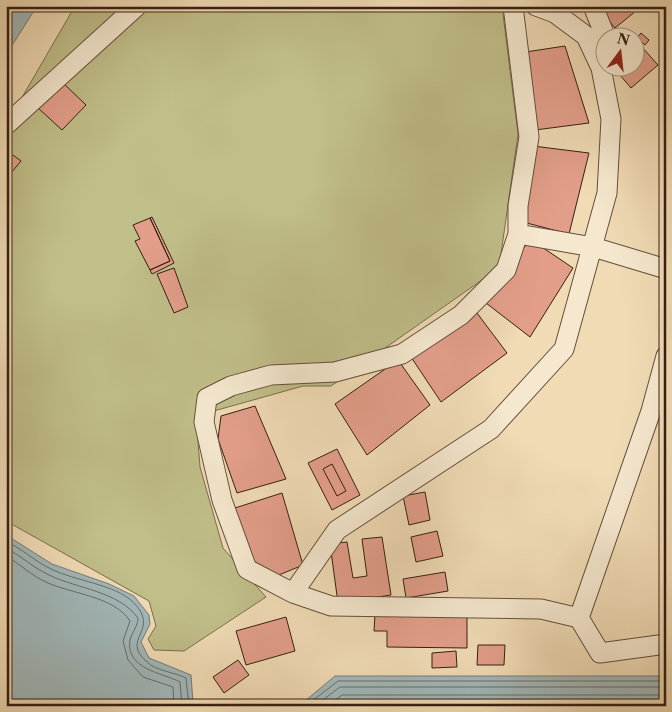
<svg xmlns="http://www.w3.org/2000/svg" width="672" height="712" viewBox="0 0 672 712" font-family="'Libre Caslon Text',serif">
  <rect width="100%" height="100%" fill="#f0dbb5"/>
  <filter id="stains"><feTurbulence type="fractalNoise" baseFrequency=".004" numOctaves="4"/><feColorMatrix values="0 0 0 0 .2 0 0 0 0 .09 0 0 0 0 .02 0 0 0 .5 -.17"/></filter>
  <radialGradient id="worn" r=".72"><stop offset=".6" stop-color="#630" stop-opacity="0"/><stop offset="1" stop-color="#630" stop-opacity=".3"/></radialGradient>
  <!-- green -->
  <path fill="#c0be89" stroke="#7a6e4e" d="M75,6H502L518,134L499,268L331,386H303L196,416L200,467L223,548L266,597L184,651L154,650L148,639L156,626L149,601L6,521V125Z"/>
  <!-- water -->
  <path fill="#a1b8ba" stroke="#767b77" d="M6,6H37L6,55Z
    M6,535L52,564L109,584L134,596L149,615L150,624L141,642L149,658L191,675L193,703L199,706H6Z
    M335,676H666V706H299Z"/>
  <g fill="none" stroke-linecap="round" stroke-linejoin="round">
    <!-- shore -->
    <path stroke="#6b6c66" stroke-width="1" d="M6,541C22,549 36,562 51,569C75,581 114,584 133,602C162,631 119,638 147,662C156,671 174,672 186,678L189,706
      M6,548C21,556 34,568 49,575C78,589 118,591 138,618C138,626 132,632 130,640C125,669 163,673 180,682L182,706
      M6,556C20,564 32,576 46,582C71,594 114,596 130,621L123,641L128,660L143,677L173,687L174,706
      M306,706L338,681H666
      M315,706L340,687H666
      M327,706L342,695H666"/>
  </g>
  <!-- building -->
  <path fill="#e39e8a" stroke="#351f12" d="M597,6H642L615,28Z
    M641,33L649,40L645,45L637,38Z
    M634,38L658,65L631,88L614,68H634Z
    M565,46L589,123L535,130L519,53Z
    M61,81L86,105L62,130L37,107Z
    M533,146L589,153L569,234L519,221Z
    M6,150L21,161L6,179Z
    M152,217L174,263L152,274L150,270L170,261L150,218Z
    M150,218L170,261L150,270L135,241L140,239L133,225Z
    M530,239L573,268L530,337L486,303Z
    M174,268L188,307L174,313L157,274Z
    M474,309L507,353L441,402L409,354Z
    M398,360L430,405L367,455L335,404Z
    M255,406L286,479L237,493L218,439L221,416Z
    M337,449L360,495L332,510L308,463Z
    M332,464L346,491L337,496L323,469Z
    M425,492L430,520L409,525L403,496Z
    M282,493L303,565L274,577L252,560L235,508Z
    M437,531L443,556L416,562L411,537Z
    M382,537L391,595L338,603L330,544L347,542L353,578L367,576L362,539Z
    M445,572L448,591L406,598L403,579Z
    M375,615L467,616V648L387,647V631H374Z
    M286,617L295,651L246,665L236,631Z
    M478,645H505L504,665H477Z
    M456,651L457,667L432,668V653Z
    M238,660L249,675L224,693L213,677Z"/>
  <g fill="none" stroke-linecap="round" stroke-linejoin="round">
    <!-- minor casing -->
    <g stroke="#644e3b" stroke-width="21">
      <path id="minor" d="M513,6L529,137L518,206V234L506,270L461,315L402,354L335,372L271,375L231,386L207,398L204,422L222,500L247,569L293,593L331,606L541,609L579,618L600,653L666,644
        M536,6L555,13L586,36L601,68
        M593,6L606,38
        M6,125L137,6
        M518,234L593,247L666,269
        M293,593L337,530L491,429L564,349L607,193L611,119L601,68L604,54
        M579,618L651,411L666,356"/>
    </g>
    <!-- minor -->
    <use href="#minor" stroke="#f5e8cf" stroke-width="19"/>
  </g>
  <!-- margin -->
  <rect width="672" height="712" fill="none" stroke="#f0dbb5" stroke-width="25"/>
  <rect x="8" y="8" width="657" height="697" fill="none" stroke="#351f12" stroke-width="2.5"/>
  <rect x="12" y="12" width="647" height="687" fill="none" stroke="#351f12"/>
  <!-- north arrow -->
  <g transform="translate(620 52) rotate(15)"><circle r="24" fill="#f5e8cf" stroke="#a89883"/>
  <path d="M0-4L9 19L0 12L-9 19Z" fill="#8f2418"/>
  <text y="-8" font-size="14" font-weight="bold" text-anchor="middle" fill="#351f12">N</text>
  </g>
  <rect width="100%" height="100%" filter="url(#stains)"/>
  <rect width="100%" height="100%" fill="url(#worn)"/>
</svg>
